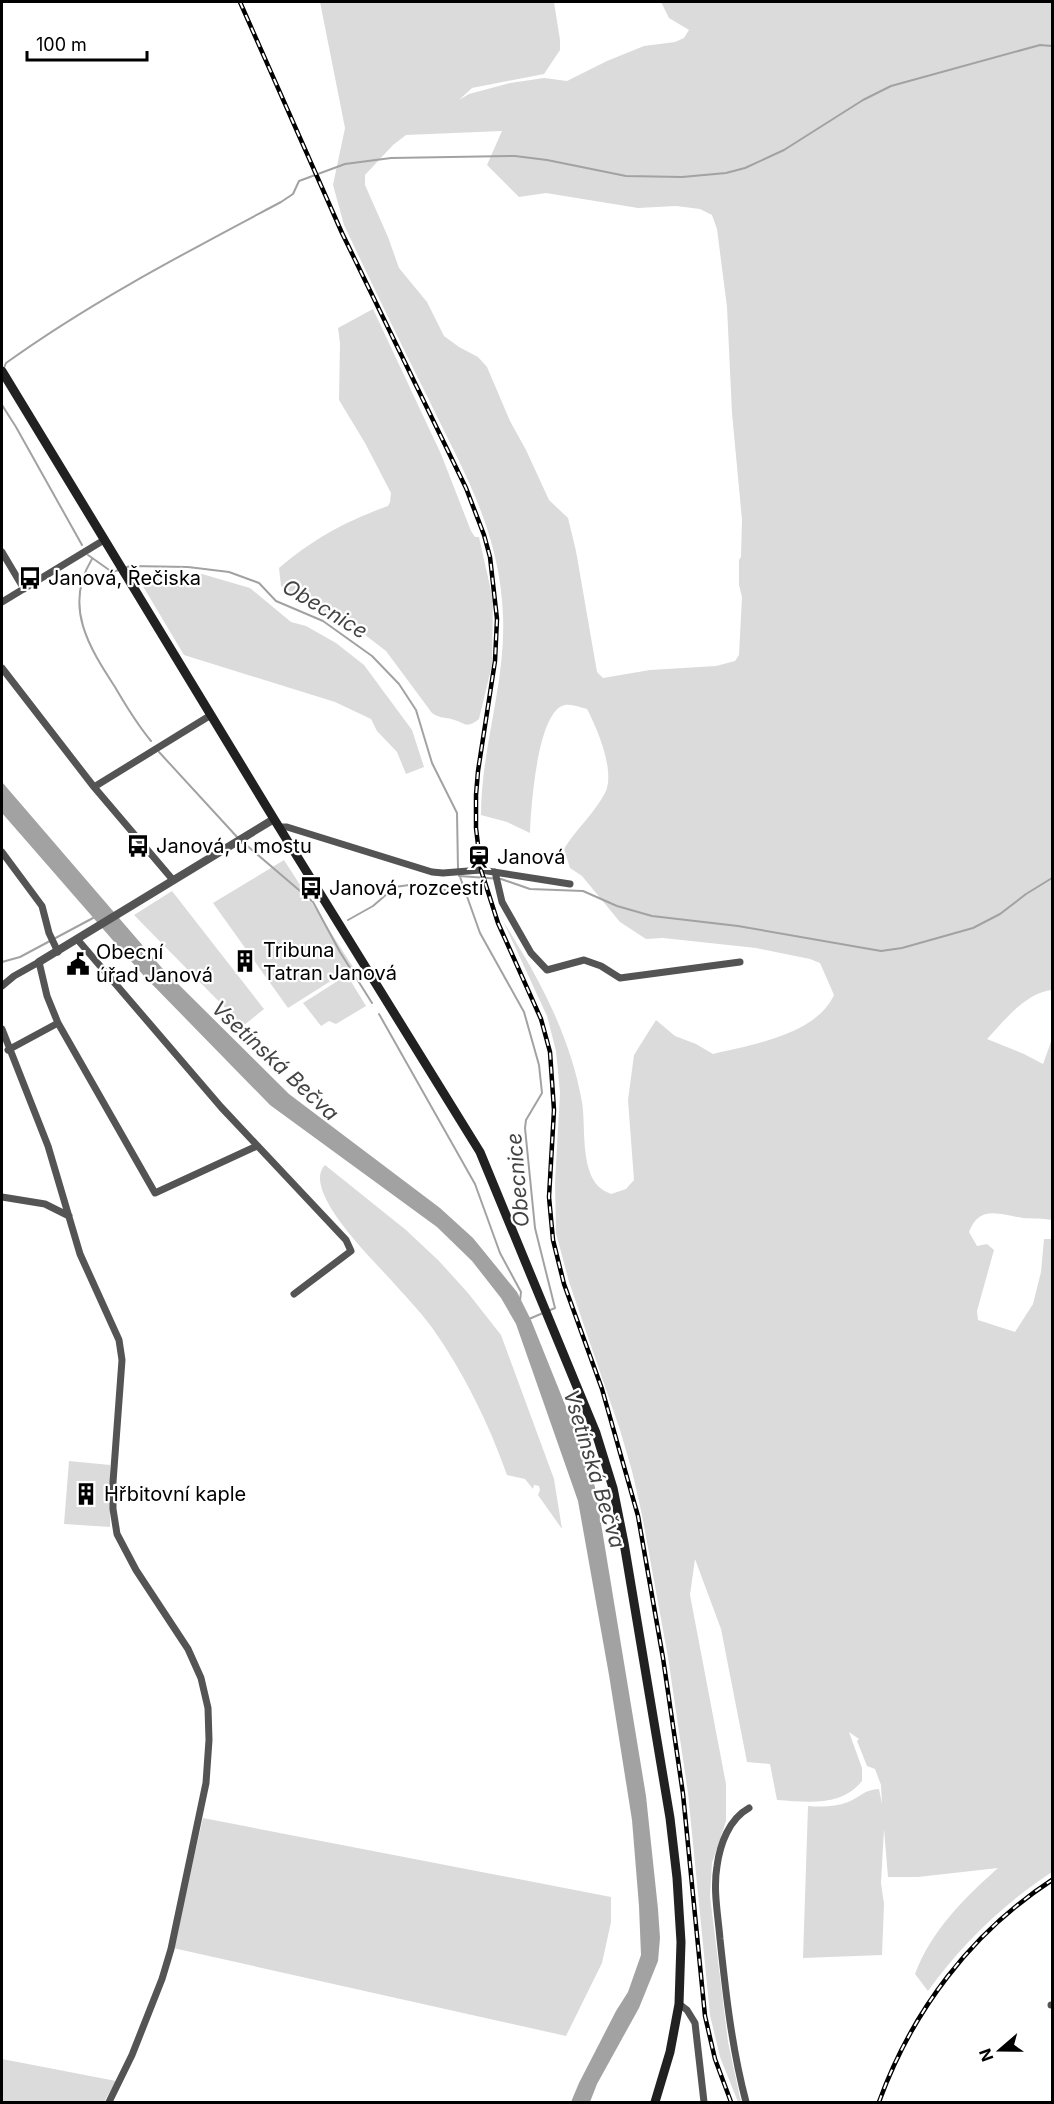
<svg xmlns="http://www.w3.org/2000/svg" width="1054" height="2104" viewBox="0 0 1054 2104" font-family="Inter,sans-serif">
  <rect width="100%" height="100%" fill="#fff"/>
  <!-- green -->
  <path fill="#dbdbdb" fill-rule="evenodd" d="M320,2H554L560,40V50L544,74L472,88L459,100L469,94L510,83L544,78L567,81L607,61L644,46L675,42L684,38L689,30L669,18L661,2H1052V990C1025,993 1005,1020 987,1039L1024,1054L1043,1064L1052,1039V1220C1043,1218 1033,1219 1023,1218C1000,1215 980,1204 969,1232L977,1246L987,1244L994,1250L977,1311L978,1320L1015,1332L1033,1304L1041,1272L1044,1239H1052V1872C1003,1904 962,1944 928,1991L915,1974C931,1931 964,1898 998,1868L918,1877H888L884,1829L881,1883L884,1904L882,1955L803,1958L808,1806C822,1807 835,1807 848,1802C859,1798 865,1789 879,1789L882,1804L881,1785L875,1769L867,1766L857,1741L859,1739L849,1732L862,1768V1781C841,1807 808,1802 777,1800L770,1764L747,1762L721,1629L695,1559L690,1595L726,1784V1821L712,1863L710,1896L728,2042L741,2102H738L720,2057L710,2015L688,1793L668,1657L642,1515L632,1471L620,1430L569,1282L556,1233L555,1182L560,1093L556,1051L547,1016L503,921C539,978 570,1035 582,1102C586,1126 580,1168 599,1187C602,1190 607,1192 611,1194L626,1189L634,1180L628,1100L634,1055L656,1020L675,1036L696,1044L713,1054C750,1045 816,1035 834,995L820,963L810,959L756,948L663,938L646,939L620,922L582,876L570,868L564,849C576,829 594,814 605,793C616,772 597,728 587,709C578,707 568,702 560,707C537,722 531,806 530,833L507,822L481,815C481,748 506,683 503,616C500,530 462,469 426,394C398,338 371,282 344,225L333,185L345,128ZM502,131L487,165L519,197L546,193L638,208L676,206L700,209L712,215L717,229L727,307L732,413L742,520L741,557L739,560V585L742,597L739,655L735,661L716,666L650,670L603,678L597,672L576,551L568,518L549,500L526,450L510,421L487,367L478,357L459,347L444,336L427,302L399,268L388,237L365,185V175L393,145L406,135Z
    M373,309L441,454L471,531L475,537H479L493,600L492,665L479,719C465,730 465,722 451,719C443,717 439,718 432,713L386,651L360,631L296,597L281,586L279,568C313,539 346,521 388,506L390,502L391,493L365,443L339,400L340,343L338,328Z
    M202,574L250,588L291,622L306,626L336,643L364,665L412,730L424,767L406,774L397,752L377,731L371,719L335,702L184,655L141,583L166,577Z
    M284,860L353,967L288,1008L213,903Z
    M172,891L264,1009L243,1026L134,915Z
    M347,975L366,1006L336,1024L329,1021L321,1026L303,1003Z
    M325,1165L406,1230L439,1261L468,1293L501,1335L554,1479L562,1529L538,1495L540,1490L539,1486L534,1485L533,1489L525,1479L507,1475C489,1424 464,1373 433,1329C421,1312 405,1296 391,1280C375,1262 300,1190 325,1165Z
    M69,1461L110,1465V1527L64,1524Z
    M203,1818L611,1897V1922L602,1963L566,2036L173,1948Z
    M2,2059L116,2081L104,2102H2Z"/>
  <!-- water -->
  <path fill="#a2a2a2" d="M2,782L162,968L289,1094L440,1208L473,1238L517,1292L531,1320L572,1422L595,1487L646,1796L658,1909L660,1938L658,1961L639,2008L597,2084L590,2102H571L579,2083L616,2011L628,1992L641,1955L639,1906L632,1820L609,1675L578,1501L516,1324L501,1298L472,1261L437,1227L270,1105L144,976L2,813Z"/>
  <g fill="none" stroke-linecap="round" stroke-linejoin="round">
    <!-- stream -->
    <path stroke="#a2a2a2" stroke-width="2" d="M4,368L6,363C92,301 187,252 281,202L293,194L299,181L345,164L391,158L515,156L547,160L626,176L682,177L726,173L745,168L784,150L863,100L891,86L1040,45L1052,46
      M2,405L16,427L82,545
      M88,555L112,572L119,570
      M92,559C63,606 89,647 115,687C126,706 137,724 151,741
      M124,568L130,566L188,567L229,572L259,583L276,601L323,621L372,656L399,684L416,710L432,763L457,813L458,869
      M159,752L238,838
      M245,844L313,902L340,952L372,1003
      M459,874L480,933L524,1012L539,1065L542,1093L526,1120L525,1128L535,1228L555,1308L548,1311
      M459,876L501,879L530,889L583,891L617,906L652,916L738,926L881,951L902,948L973,928L1000,914L1026,894L1052,878
      M348,920L373,906L395,887L409,885L446,890L462,889
      M2,962L20,957L93,918
      M379,1014L475,1184L500,1253L521,1292L520,1301
      M529,1319L543,1313"/>
    <!-- minor -->
    <path stroke="#545454" stroke-width="7" d="M2,552L24,589
      M2,602L104,540
      M2,668L94,787L173,880
      M94,787L211,715
      M279,827H287L432,872L443,873L481,870L570,884
      M2,852L42,906L49,933L58,952
      M495,872L502,902L531,953L547,970L584,960L601,966L620,978L740,962
      M77,939L221,1107L346,1240L351,1251L294,1294
      M2,986L14,976L39,962L47,996L58,1023L155,1193L257,1146
      M2,1029L48,1146L80,1254L119,1340L122,1360L113,1482V1509L117,1534L136,1570L188,1649L201,1678L208,1708L209,1740L206,1783L171,1949L162,1979L132,2055L109,2102
      M8,1050L58,1023
      M2,1197L45,1204L69,1216
      M679,2004L687,2010L695,2023L704,2102
      M1051,2005H1052
      M746,2102C732,2049 726,1995 720,1939C718,1915 713,1890 717,1866C720,1844 729,1819 749,1808"/>
    <!-- tertiary -->
    <path stroke="#545454" stroke-width="8" d="M39,962L274,819"/>
    <!-- secondary -->
    <path stroke="#212121" stroke-width="9" d="M2,371L274,819L480,1152L596,1433L613,1488L624,1543L670,1818L677,1878L681,1942L679,2004L670,2052L655,2102"/>
    <!-- rail casing -->
    <g stroke="#000" stroke-width="4.5">
      <path id="rail" d="M240,2L342,233L466,488L484,535L490,557L497,619L495,661L478,771L476,795V828L481,870L498,923L541,1019L550,1052L554,1110L549,1197L553,1240L564,1284L602,1389L638,1516L663,1658L683,1794L705,2016L715,2059L731,2102
        M879,2102C912,2011 971,1933 1052,1880"/>
    </g>
    <!-- rail -->
    <use href="#rail" stroke="#fff" stroke-width="2" stroke-dasharray="7" stroke-linecap="butt"/>
  </g>
  <!-- icons -->
  <defs>
    <g id="bus-bare" transform="scale(1.8)"><path d="M-5-6H5V4H4V6H2V4H-2V6H-4V4H-5ZM-3.5-4V0h7V-4ZM-3.5 1.2v1.5H-2V1.2ZM2 1.2v1.5H3.5V1.2Z" fill="#000" stroke="#fff" stroke-width="2.5" paint-order="stroke"/></g>
    <g id="station-bare" transform="scale(1.8)"><path d="M-3-6H3Q5-6 5-4V2Q5 4 3 4L4.5 6H3L1.5 4h-3L-3 6H-4.5L-3 4Q-5 4-5 2V-4Q-5-6-3-6ZM-3.5-4v3h7v-3ZM-3.5 1v1.5H-2V1ZM2 1v1.5H3.5V1Z" fill="#000" stroke="#fff" stroke-width="2.5" paint-order="stroke"/></g>
    <g id="building-bare" transform="scale(1.8)"><path d="M-4-6H4V6H1V3H-1V6H-4ZM-2.5-4.3h1.7v1.8h-1.7ZM.8-4.3h1.7v1.8H.8ZM-2.5-1h1.7V.8h-1.7ZM.8-1h1.7V.8H.8Z" fill="#000" stroke="#fff" stroke-width="2.5" paint-order="stroke"/></g>
    <g id="civic-bare" transform="scale(1.8)"><path d="M-.6-6.5H3V-4.5H.6V-3L4-1V1h2V6H-6V1h2V-1L-.6-3ZM-1.2 2.5V6h2.4V2.5Z" fill="#000" stroke="#fff" stroke-width="2.5" paint-order="stroke"/></g>
  </defs>
  <g fill-rule="evenodd">
    <use href="#bus-bare" x="30" y="578"/>
    <use href="#bus-bare" x="138" y="846"/>
    <use href="#station-bare" x="479" y="857"/>
    <use href="#bus-bare" x="311" y="888"/>
    <use href="#building-bare" x="245" y="961"/>
    <use href="#civic-bare" x="78" y="964"/>
    <use href="#building-bare" x="86" y="1494"/>
  </g>
  <g text-anchor="middle" stroke-width="4.5" stroke-linejoin="round" paint-order="stroke">
    <!-- poi labels -->
    <g font-size="20" fill="#000" stroke="#fff" text-anchor="start">
      <text x="48" y="585">Janová, Řečiska</text>
      <text x="156" y="853">Janová, u mostu</text>
      <text x="497" y="864">Janová</text>
      <text x="329" y="895">Janová, rozcestí</text>
      <text x="263" y="957">Tribuna<tspan x="263" dy="23">Tatran Janová</tspan></text>
      <text x="96" y="959">Obecní<tspan x="96" dy="23">úřad Janová</tspan></text>
      <text x="104" y="1501">Hřbitovní kaple</text>
    </g>
    <!-- water labels -->
    <g font-size="21" font-style="italic" fill="#434343" stroke="#fff">
      <text transform="translate(325 609) rotate(31)" y="7">Obecnice</text>
      <text transform="translate(275 1061) rotate(43)" y="7">Vsetínská Bečva</text>
      <text transform="translate(518 1180) rotate(-95)" y="7">Obecnice</text>
      <text transform="translate(594 1469) rotate(73)" y="7">Vsetínská Bečva</text>
    </g>
  </g>
  <!-- border -->
  <rect width="1054" height="2104" fill="none" stroke="#000000" stroke-width="6"/>
  <!-- north arrow -->
  <g transform="translate(1000 2050) rotate(250)" stroke="#ffffff" stroke-width="4.5" paint-order="stroke">
  <path d="M0-4.5L10 22L0 15L-10 22Z" fill="#000000"/>
  <text y="-9" font-size="16" font-weight="bold" text-anchor="middle" fill="#000000">N</text>
  </g>
  <!-- scale -->
  <path d="M27 51v9h120v-9" fill="none" stroke="#000000" stroke-width="3"/>
  <text x="36" y="51" font-size="18" fill="#000000" stroke="#ffffff" stroke-width="4.5" paint-order="stroke">100 m</text>
</svg>
